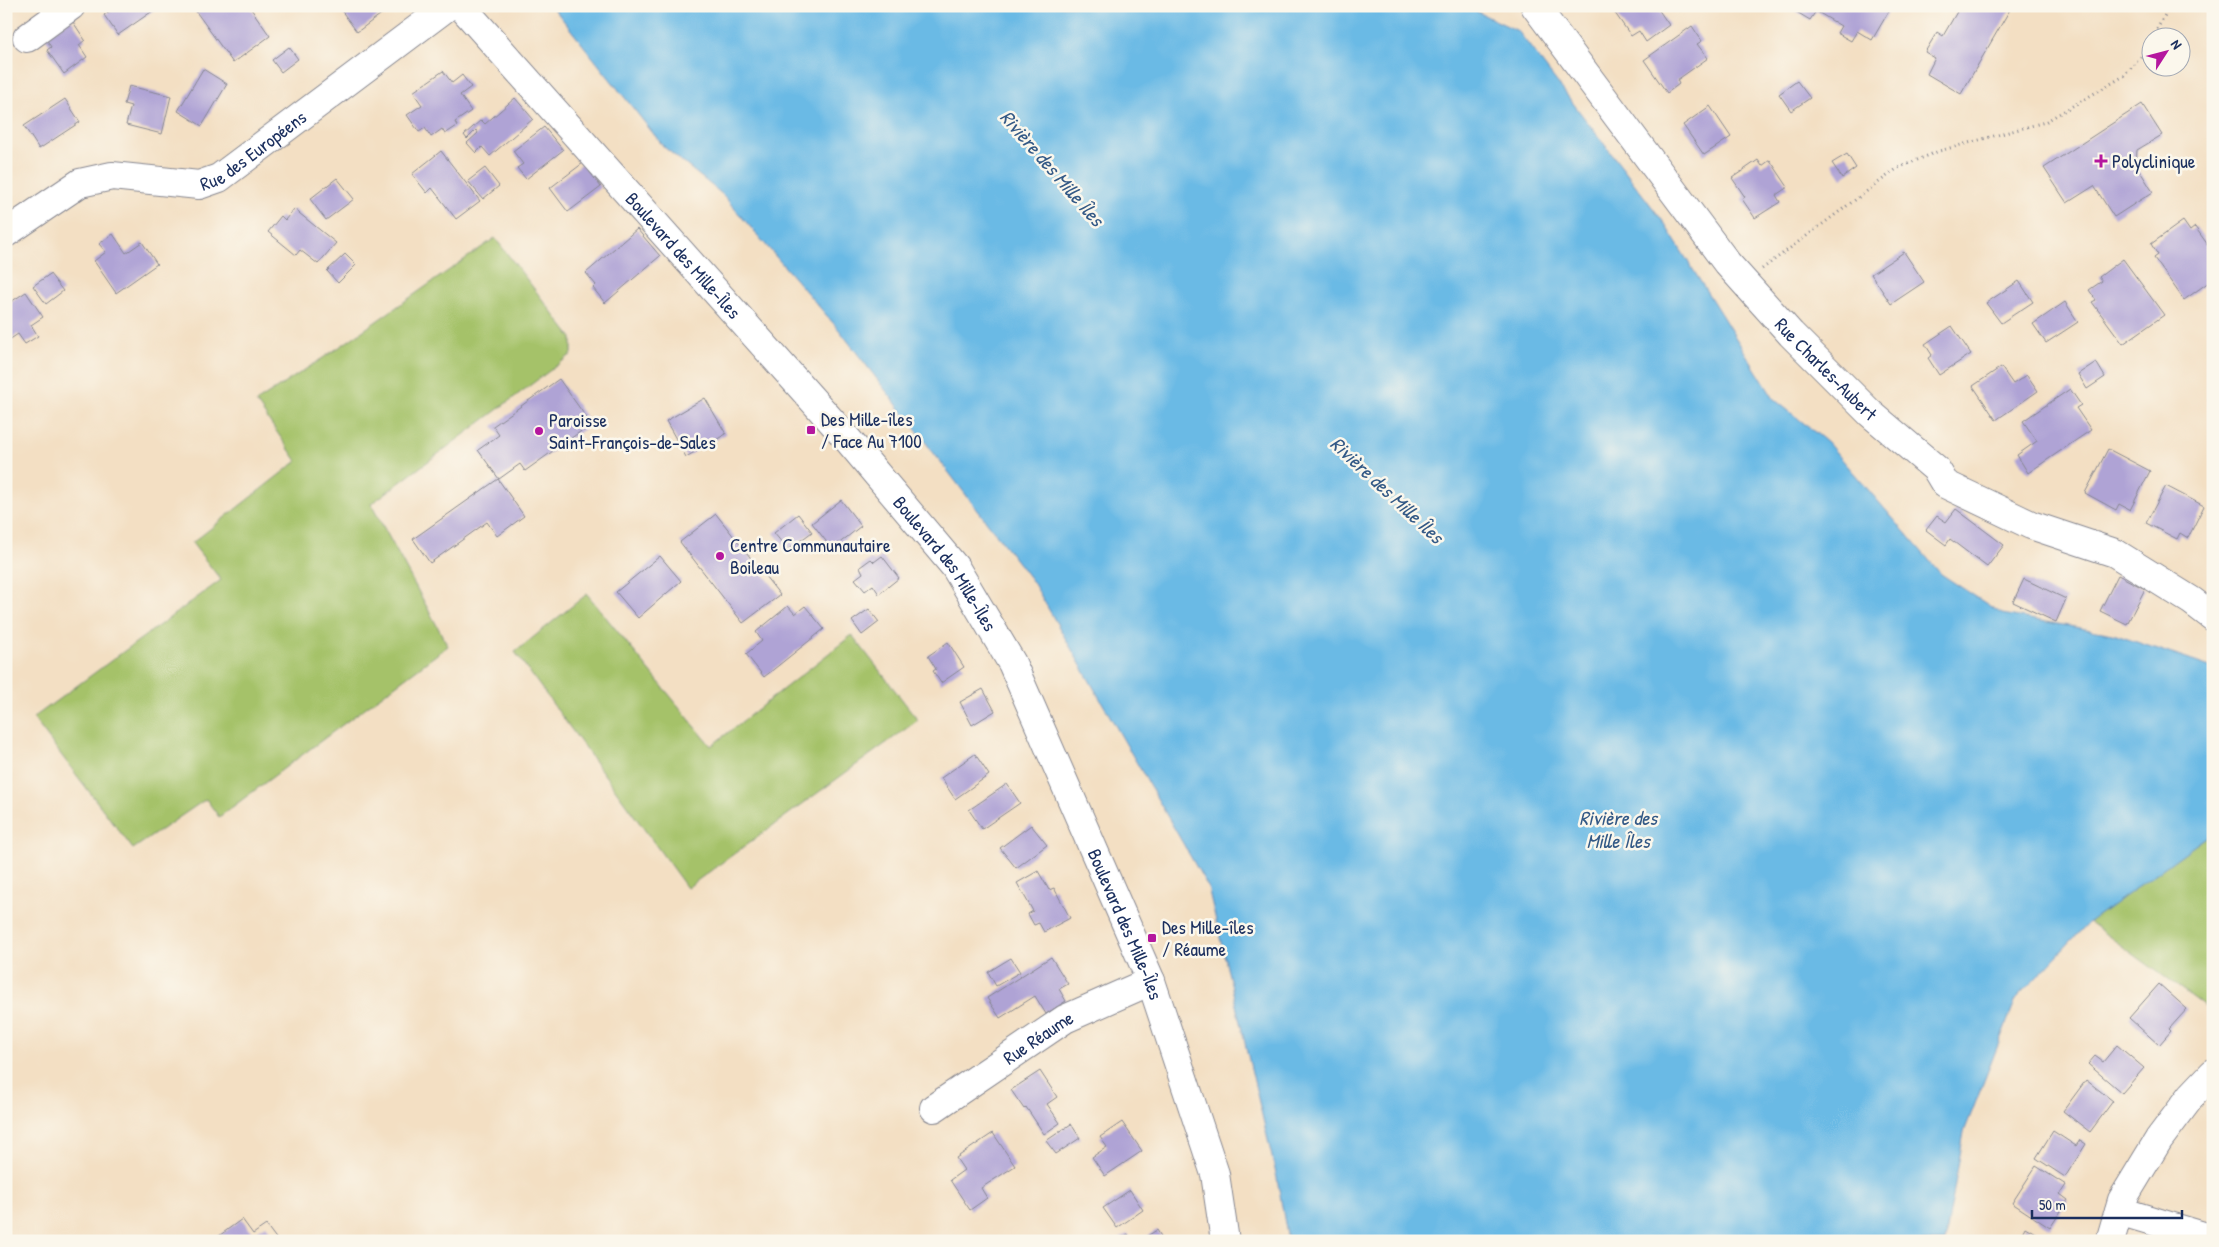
<svg xmlns="http://www.w3.org/2000/svg" width="2219" height="1247" viewBox="0 0 2219 1247" font-family="'Patrick Hand',sans-serif">
  <rect width="100%" height="100%" fill="#fbf7ec"/>
  <filter id="ink" filterUnits="userSpaceOnUse"><feTurbulence type="fractalNoise" baseFrequency=".02" numOctaves="2"/><feDisplacementMap in="SourceGraphic" scale="10" xChannelSelector="R" yChannelSelector="G"/><feConvolveMatrix kernelMatrix="1 2 1 2 8 2 1 2 1" color-interpolation-filters="sRGB"/></filter>
  <filter id="wash" filterUnits="userSpaceOnUse"><feTurbulence type="fractalNoise" baseFrequency=".0096" numOctaves="4" result="noise"/><feDisplacementMap in="SourceGraphic" scale="20" xChannelSelector="R" yChannelSelector="G"/><feGaussianBlur stdDeviation="1.12" result="paint"/><feColorMatrix in="noise" values="0 0 0 0 0 0 0 0 0 0 0 0 0 0 0 0 0 1.4 0 .05"/><feComposite in="paint" operator="in"/></filter>
  <g filter="url(#wash)">
    <rect width="100%" height="100%" fill="#f3dfc3"/>
    <!-- green -->
    <path fill="#a5c269" stroke="#607864" d="M495,238L572,338V354L371,504L448,646L219,817L206,799L133,849L33,718L221,580L192,543L297,461L256,402L341,346Z
      M587,594L711,746L852,635L918,720L687,888L515,652Z
      M2213,832V1012L2089,922Z"/>
    <!-- water -->
    <path fill="#6bbae5" stroke="#4374a2" d="M552,6H1465L1518,31L1662,220L1774,399L1827,442L1941,574L2002,614L2113,634L2213,668V832L2089,922L2016,999L1964,1132L1945,1241H1288L1277,1178L1208,887L1033,582L840,331L722,194L664,147Z"/>
    <g id="blocks">
      <!-- building -->
      <path fill="#afa3d5" d="M117,6H151L154,10L118,35L104,15Z
        M192,6H249L270,36L233,63Z
        M346,6H392L357,32L341,10Z
        M1610,6H1656L1669,25L1646,42L1639,31L1631,36Z
        M1791,6H1892L1872,40L1857,31L1851,41L1837,33L1841,26L1816,11L1810,20L1790,8Z
        M1952,6H2012L1961,94L1927,74L1935,58L1925,52L1937,32L1943,36L1958,10Z
        M71,19L85,40L79,45L87,57L64,74L47,50L51,47L45,37Z
        M1692,26L1702,41L1697,44L1708,58L1677,80L1679,84L1667,93L1644,60Z
        M289,47L298,59L281,72L272,60Z
        M203,69L227,84L202,126L178,111Z
        M443,71L452,83L462,75L471,87L460,95L471,111L455,122L457,126L445,134L442,129L431,137L425,128L419,132L407,115L422,105L413,92Z
        M1797,81L1810,98L1791,111L1779,94Z
        M129,86L171,96L162,134L126,125L131,106L124,104Z
        M515,98L533,119L490,156L482,147L476,153L467,143L478,133L476,130L467,139L464,135L481,120L485,124Z
        M65,99L80,122L39,149L24,126Z
        M2142,104L2162,135L2137,150L2136,165L2153,192L2114,217L2094,186L2067,203L2044,168Z
        M1710,106L1731,137L1704,155L1683,125Z
        M544,127L563,150L526,179L517,168L523,164L513,151Z
        M441,151L480,201L456,219L432,188L427,193L412,174Z
        M1847,154L1856,168L1842,178L1832,163Z
        M1758,160L1762,166L1770,160L1788,187L1776,195L1780,202L1755,218L1742,199L1745,197L1732,178Z
        M583,163L601,187L568,212L550,188Z
        M485,168L499,186L483,199L468,181Z
        M337,178L354,199L326,220L310,199Z
        M294,209L336,243L318,264L300,250L296,255L268,232L281,216L285,220Z
        M2183,221L2190,231L2195,227L2213,252V279L2184,300L2154,258L2158,255L2151,244Z
        M637,229L660,256L605,303L593,288L596,285L586,273Z
        M113,234L126,253L142,242L157,264L116,293L94,261L106,252L99,244Z
        M1904,252L1924,282L1891,304L1871,274Z
        M345,254L356,265L338,283L327,271Z
        M2123,259L2164,315L2123,344L2092,302L2096,300L2089,290L2102,281L2099,277Z
        M50,274L63,291L46,304L33,286Z
        M2019,281L2033,302L2001,323L1986,303Z
        M26,292L43,317L31,325L38,336L25,344L18,334L6,342V305Z
        M2065,302L2078,322L2046,343L2033,324Z
        M1952,326L1971,354L1939,375L1928,358L1932,355L1925,344Z
        M2096,362L2105,377L2087,389L2078,374Z
        M2001,367L2013,384L2027,375L2038,391L1996,420L1973,386Z
        M559,379L591,424L525,471L520,464L499,479L478,450L499,435L493,426Z
        M2070,389L2081,405L2076,408L2091,430L2028,473L2017,455L2037,441L2023,421Z
        M2213,397V411L2208,399Z
        M705,398L726,434L686,457L666,421Z
        M2108,449L2150,471L2130,510L2119,504L2116,510L2085,493Z
        M498,479L524,516L497,536L487,522L430,563L413,539Z
        M2166,486L2204,506L2188,538L2180,533L2177,539L2146,523Z
        M841,500L861,526L832,549L812,523Z
        M1956,509L2004,545L1987,567L1950,539L1946,545L1926,530L1937,516L1946,522Z
        M716,514L780,595L743,623L680,542Z
        M798,514L812,532L788,550L774,533Z
        M660,556L681,581L638,618L616,592Z
        M882,556L899,578L879,594L873,585L865,591L855,579L863,573L860,567L871,559L874,562Z
        M2118,575L2145,589L2127,624L2100,611Z
        M2024,579L2066,599L2056,622L2013,602Z
        M788,606L795,614L805,606L824,629L764,677L746,654L762,641L756,632Z
        M869,609L879,622L862,635L852,621Z
        M948,642L964,667L941,683L933,671L936,669L928,656Z
        M983,689L995,711L972,725L960,702Z
        M975,754L989,775L955,799L941,778Z
        M1007,784L1020,803L982,829L969,810Z
        M1031,825L1047,845L1016,868L1000,848Z
        M1038,871L1049,890L1054,888L1070,918L1044,932L1039,923L1034,925L1028,914L1033,911L1017,883Z
        M1051,957L1068,984L1059,989L1066,1001L1046,1014L1035,996L1000,1018L987,998Z
        M1011,958L1020,972L996,986L988,972Z
        M2159,984L2187,1009L2169,1029L2171,1031L2159,1045L2129,1018Z
        M2117,1045L2144,1068L2122,1093L2088,1064L2095,1056L2103,1062Z
        M1040,1071L1057,1097L1047,1104L1060,1123L1044,1134L1026,1107L1024,1109L1011,1090Z
        M2086,1080L2113,1101L2090,1132L2063,1111Z
        M1122,1122L1142,1151L1105,1176L1092,1157L1107,1147L1100,1137Z
        M1071,1124L1080,1138L1056,1154L1046,1141Z
        M2053,1131L2076,1146L2080,1140L2086,1144L2065,1177L2036,1158Z
        M993,1133L1015,1166L981,1188L987,1198L970,1210L950,1180L964,1170L956,1158Z
        M2036,1166L2066,1185L2060,1194L2068,1200L2050,1228L2012,1203Z
        M1130,1190L1143,1210L1117,1228L1103,1208Z
        M242,1219L253,1234L266,1225L278,1241H212Z
        M2025,1227L2049,1241H2018Z
        M1157,1230L1164,1241H1139Z
        M1128,1234L1132,1241H1116Z"/>
    </g>
  </g>
  <g filter="url(#ink)">
    <use href="#blocks" fill-opacity="0" stroke="#878790" stroke-width="1"/>
    <g fill="none" stroke-linecap="round" stroke-linejoin="round">
      <!-- minor casing -->
      <g stroke="#878790" stroke-width="30">
        <g id="minor">
          <path id="s1" d="M461,6L843,434L955,567L1012,663L1151,981L1215,1174L1225,1241"/>
          <path id="s2" d="M1535,6L1727,263L1791,334L1870,413L1936,469L1945,484L2031,525L2115,553L2192,601L2213,617"/>
          <path d="M27,38L71,6"/>
          <path id="s3" d="M6,233L80,183L112,176L199,185L219,178L448,6"/>
          <path id="s4" d="M934,1108L1065,1019L1151,981"/>
          <path d="M2119,1211L2213,1239"/>
          <path d="M2110,1241L2122,1200L2159,1139L2192,1095L2213,1073"/>
        </g>
      </g>
      <!-- path -->
      <path stroke="#878790" stroke-width="3" stroke-dasharray="1 4" stroke-linecap="butt" d="M2152,38L2170,6
        M1762,269L1898,168L1939,151L2045,122L2124,76L2140,58L2152,39"/>
      <!-- minor -->
      <use href="#minor" stroke="#fff" stroke-width="28"/>
    </g>
  </g>
  <!-- markers -->
  <g fill="#b5179e" stroke="#fbf7ec" stroke-width="2">
    <path d="M2098.5 153.5h5v5h5v5h-5v5h-5v-5h-5v-5h5z"/>
    <rect x="806" y="425" width="10" height="10" rx="2.5"/>
    <circle cx="539" cy="431" r="5"/>
    <circle cx="720" cy="556" r="5"/>
    <rect x="1147" y="933" width="10" height="10" rx="2.5"/>
  </g>
  <g text-anchor="middle" stroke-width="5" stroke-linejoin="round" paint-order="stroke">
    <!-- street labels -->
    <g font-size="19" fill="#1b2f5e" stroke="#fbf7ec">
      <text dy="7" stroke="none"><textPath href="#s3" startOffset="274">Rue des Européens</textPath></text>
      <text dy="7" stroke="none"><textPath href="#s1" startOffset="334">Boulevard des Mille-Îles</textPath></text>
      <text dy="7" stroke="none"><textPath href="#s2" startOffset="466">Rue Charles-Aubert</textPath></text>
      <text dy="7" stroke="none"><textPath href="#s1" startOffset="739">Boulevard des Mille-Îles</textPath></text>
      <text dy="7" stroke="none"><textPath href="#s1" startOffset="1144">Boulevard des Mille-Îles</textPath></text>
      <text dy="7" stroke="none"><textPath href="#s4" startOffset="126">Rue Réaume</textPath></text>
    </g>
    <!-- poi labels -->
    <g font-size="19" fill="#1b2f5e" stroke="#fbf7ec" text-anchor="start">
      <text x="2112" y="168">Polyclinique</text>
      <text x="821" y="426">Des Mille-îles<tspan x="821" dy="22">/ Face Au 7100</tspan></text>
      <text x="549" y="427">Paroisse<tspan x="549" dy="22">Saint-François-de-Sales</tspan></text>
      <text x="730" y="552">Centre Communautaire<tspan x="730" dy="22">Boileau</tspan></text>
      <text x="1162" y="934">Des Mille-îles<tspan x="1162" dy="22">/ Réaume</tspan></text>
    </g>
    <!-- water labels -->
    <g font-size="20" font-style="italic" fill="#335986" stroke="#fbf7ec">
      <text transform="translate(1052 168) rotate(49)" y="7">Rivière des Mille Îles</text>
      <text transform="translate(1387 490) rotate(43)" y="7">Rivière des Mille Îles</text>
      <text x="1618" y="825">Rivière des<tspan x="1618" dy="23">Mille Îles</tspan></text>
    </g>
  </g>
  <!-- margin -->
  <rect width="2219" height="1247" fill="none" stroke="#fbf7ec" stroke-width="25"/>
  <!-- north arrow -->
  <g transform="translate(2166 52) rotate(54)"><circle r="24" fill="#fbf7ec" stroke="#a1a7b3"/>
  <path d="M0-4L9 19L0 12L-9 19Z" fill="#b5179e"/>
  <text y="-8" font-size="14" font-weight="bold" text-anchor="middle" fill="#1b2f5e">N</text>
  </g>
  <!-- scale -->
  <path d="M2032 1210v8h150v-8" fill="none" stroke="#1b2f5e" stroke-width="2.5"/>
  <text x="2039" y="1210" font-size="15" fill="#1b2f5e" stroke="#fbf7ec" stroke-width="4" paint-order="stroke">50 m</text>
</svg>
